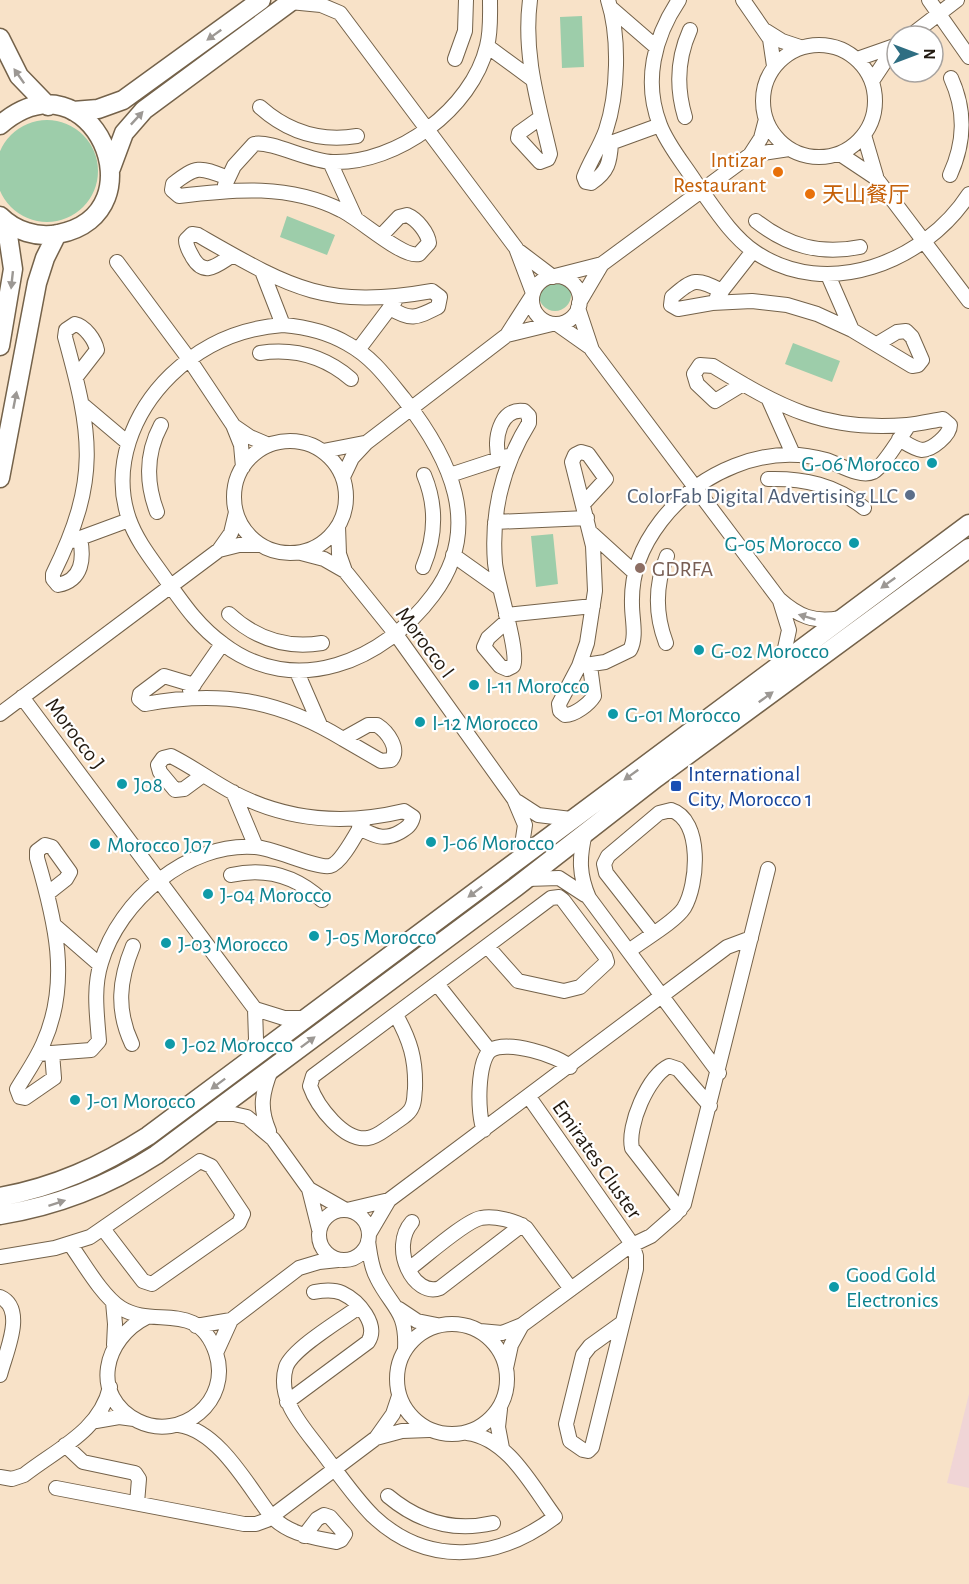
<svg xmlns="http://www.w3.org/2000/svg" width="969" height="1584" viewBox="0 0 969 1584" font-family="'Alegreya Sans','Noto Sans SC',sans-serif">
  <rect width="100%" height="100%" fill="#f8e2c8"/>
  <!-- commercial -->
  <path fill="#f0d5d6" d="M969,1394V1488L947,1483Z"/>
  <!-- green -->
  <path fill="#9dcdaa" d="M582,16L584,67L562,68L560,17Z
    M-4 171a51 51 0 1 1 102 0a51 51 0 1 1-102 0Z
    M287,216L335,235L327,255L280,237Z
    M539 295a16 16 0 1 1 32 0a16 16 0 1 1-32 0Z
    M793,343L840,361L832,382L785,364Z
    M553,534L558,584L536,587L531,536Z"/>
  <g fill="none" stroke-linecap="round" stroke-linejoin="round">
    <!-- street casing -->
    <g stroke="#74624a" stroke-width="16">
      <path id="street" d="M530,0C523,54 538,102 550,154L548,159L540,162L518,138L519,133L540,118
        M608,0C620,37 618,94 606,130C600,147 590,161 584,177L586,182L591,183C608,172 610,162 611,143
        M679,0C654,37 643,82 660,125C668,146 684,164 696,183C713,206 731,236 755,252C827,301 925,262 969,194
        M743,0L770,39L774,66
        M929,0L969,57
        M290,2L321,5L340,13L516,248L533,293
        M611,8L656,47
        M766,31L782,41L800,47
        M910,36L957,0
        M763 101a56 56 0 1 1 112 0a56 56 0 1 1-112 0Z
        M487,46L532,79
        M455,59L465,31L466,0
        M857,59L897,45
        M872,81L894,48
        M260,107C288,132 320,142 357,136
        M685,117C676,87 677,59 690,30
        M864,135L876,176
        M605,145L660,125
        M840,154L876,178L969,301
        M750,155L789,149
        M330,162L355,217
        M950,175C965,142 966,111 951,78
        M228,178C200,167 197,165 173,184L172,190L179,196C235,189 289,184 341,210C359,218 403,259 419,254L429,243C428,233 417,219 407,215L399,217L381,236
        M225,185L234,166L254,144C271,140 310,162 333,162C397,164 472,109 487,46C491,31 490,15 490,0
        M756,221C788,246 820,255 860,247
        M520,252L553,277
        M233,255C218,264 205,278 193,258C190,252 186,247 186,240L192,234L198,235C289,287 325,310 432,291L440,297L438,307C416,318 411,321 390,308
        M117,262L189,359L233,425L241,445L243,467
        M262,271L283,325
        M828,275L852,330
        M555,276L602,264L750,155L761,138L766,119
        M532 300a24 24 0 1 1 48 0a24 24 0 1 1-48 0Z
        M722,291C696,278 694,278 672,297L671,305L678,309L712,303L752,301L787,305L817,314L852,330L912,366L918,365L922,360L912,337L906,331L897,332L877,344
        M717,297L753,251
        M579,303L602,264
        M578,308L592,350L779,599C798,616 814,623 840,618
        M557,324L591,348
        M283,325C307,327 328,332 348,344C372,357 387,378 404,399C450,458 484,527 433,595C384,661 295,699 223,644C199,627 184,605 167,581C154,562 137,542 129,519C111,467 133,412 171,375C202,345 240,328 283,325Z
        M507,335L552,324
        M358,350L395,301
        M260,353C294,348 324,356 351,379
        M76,377L97,350C95,340 85,326 75,324L66,330L65,337C92,435 100,479 53,574V579L58,585C83,580 84,558 80,538
        M743,384L715,401L697,384L694,374L700,365L713,366C780,407 825,432 907,425C919,424 931,421 943,419L950,425C950,435 932,450 922,450C914,449 906,443 899,439
        M769,400L793,454
        M83,405L128,443
        M234,426L250,437L269,445
        M234 497a56 56 0 1 1 112 0a56 56 0 1 1-112 0Z
        M323,451L364,443
        M499,458C493,441 500,407 524,411L529,416V423C503,465 491,513 495,563C497,584 520,654 513,666L507,669L500,666L484,647L488,638L507,621
        M450,475L508,456
        M343,477L352,458L366,443L507,335L532,296
        M768,479C804,478 835,485 864,508
        M584,503L606,479L588,454L581,452L575,455L572,462L593,546L595,591L587,643L579,666L559,704L560,711L565,715C575,715 589,704 594,696L590,666
        M157,512C146,483 146,453 161,425
        M495,522L587,518
        M338,526L339,554L345,571L395,633L514,799L525,825L520,858
        M590,532L634,572
        M72,541L129,520
        M219,550L239,545H260
        M301,553L324,559L345,571
        M453,555L498,587
        M423,567C436,536 437,506 424,475
        M780,601L789,630L782,662
        M229,614C256,639 286,649 322,643
        M506,615L593,606
        M666,643C655,614 655,585 667,556
        M579,666L605,662L630,650C637,637 632,619 632,605C631,573 641,547 661,521C698,473 766,442 826,460C839,464 860,478 873,472C884,466 901,436 909,425
        M297,672L320,725
        M194,685L164,676L140,694L139,699L145,704C219,690 278,699 343,739L368,725H377C388,732 400,749 391,760L381,761L343,739
        M190,690L222,644
        M22,697L255,1009L256,1039L252,1058
        M0,714L219,550L231,533L236,512
        M203,775L184,789L175,790L160,772L158,765L163,758L171,756C193,767 213,782 234,793C288,821 346,825 404,811L413,817C411,825 407,828 400,832C384,841 375,836 359,828
        M233,792L256,847
        M518,802L538,815L571,819
        M585,833C579,858 579,875 589,898L719,1073
        M231,875C266,867 296,876 322,900
        M527,879L559,878L585,895
        M47,894L66,879L70,872L52,847L45,845L37,851V858C55,920 71,982 43,1044C36,1060 26,1074 17,1089L20,1097L25,1098L54,1078L52,1053
        M54,925L100,965
        M629,951C643,940 675,922 684,908C698,885 703,820 671,810L659,813L608,856L604,864L606,873L653,933
        M437,984L490,1051
        M255,1009L284,1018H305
        M396,1015C410,1040 416,1059 415,1089C414,1095 415,1101 412,1107C409,1115 398,1120 392,1125C384,1130 377,1137 368,1138C344,1142 317,1106 310,1086L313,1076L551,898L559,897L563,900L605,956L607,962L580,987L564,991L518,981L487,946
        M132,1044C116,1010 119,980 133,946
        M38,1054L91,1050L99,1041C97,1015 93,988 101,963C119,901 188,842 255,847C274,848 317,869 330,866C342,863 358,830 365,819
        M529,1097L632,1244L636,1256V1269L592,1447L588,1451L583,1450L570,1441L566,1424L583,1355L590,1346L622,1323
        M210,1114H234L247,1117L273,1139L309,1189L319,1229
        M484,1130C477,1115 477,1059 491,1050C507,1040 558,1055 570,1067
        M269,1131C259,1108 262,1093 271,1070
        M309,1189L344,1209
        M319 1235a25 25 0 1 1 50 0a25 25 0 1 1-50 0Z
        M347,1210L389,1200L727,947L751,938
        M680,1210L632,1148C627,1126 648,1076 669,1066L678,1069L710,1106
        M412,1222C389,1248 414,1298 440,1288L522,1225
        M369,1234L389,1200
        M368,1241C370,1254 371,1267 377,1278C392,1308 407,1310 405,1349
        M70,1244C83,1262 102,1296 121,1308C154,1329 198,1299 216,1353C232,1401 181,1442 138,1421C89,1396 104,1338 147,1317
        M0,1257L55,1248L90,1237L200,1161L211,1166L243,1214L239,1223L152,1284L143,1281L104,1230
        M409,1269C424,1258 465,1221 481,1218C494,1215 516,1221 526,1228L571,1289
        M0,1297C27,1309 5,1354 0,1375
        M113,1302L115,1324L114,1345
        M359,1307C342,1319 292,1349 286,1367C276,1400 304,1428 322,1452C338,1473 354,1497 373,1516C428,1568 498,1560 555,1517C532,1486 508,1438 467,1433
        M399,1309L417,1321L437,1325
        M397 1379a55 55 0 1 1 110 0a55 55 0 1 1-110 0Z
        M196,1326L231,1320
        M480,1331L502,1333L522,1325L628,1247L651,1236L675,1215L684,1204L768,869
        M216,1353L231,1320L299,1268L319,1262L338,1260
        M506,1368L511,1345L522,1325
        M287,1402L368,1342C379,1325 359,1301 342,1293C333,1289 324,1290 314,1292
        M500,1409L498,1427L502,1448
        M96,1421L119,1417L134,1419
        M179,1425C219,1431 248,1486 271,1516C290,1535 312,1537 336,1542L341,1540L345,1534L330,1517L324,1515L317,1519L304,1536
        M376,1438L402,1431L429,1430
        M65,1445L83,1462L135,1473L139,1479L137,1503
        M0,1477L12,1479L24,1475C57,1449 100,1431 110,1387
        M56,1488L244,1524H256L267,1520L376,1438L393,1414L399,1396
        M388,1496C419,1522 454,1532 493,1523"/>
    </g>
    <!-- secondary casing -->
    <g stroke="#74624a" stroke-width="21">
      <path id="secondary" d="M0,38L19,76L48,106
        M73,111L98,109L123,100L261,0
        M0,125C91,47 163,214 58,234C37,238 15,231 0,216
        M111,168L124,133L144,110L293,0
        M0,346L13,269L6,222
        M0,478L37,283L45,258L57,234
        M0,1197C55,1187 101,1166 148,1136L969,524
        M0,1215C57,1206 108,1186 156,1155L516,887L656,778L969,548"/>
    </g>
    <!-- street -->
    <use href="#street" stroke="#fff" stroke-width="14"/>
    <!-- secondary -->
    <use href="#secondary" stroke="#fff" stroke-width="18"/>
  </g>
  <!-- one-way arrows -->
  <defs><path id="oneway-solid" d="M-6-.8H1V-3.2L6.5 0L1 3.2V.8H-6Z" transform="scale(1.5)"/></defs>
  <g fill="#9c9894">
    <use href="#oneway-solid" transform="translate(214 35) rotate(144)"/>
    <use href="#oneway-solid" transform="translate(19 76) rotate(-125)"/>
    <use href="#oneway-solid" transform="translate(137 118) rotate(-47)"/>
    <use href="#oneway-solid" transform="translate(12 280) rotate(96)"/>
    <use href="#oneway-solid" transform="translate(15 400) rotate(-79)"/>
    <use href="#oneway-solid" transform="translate(888 583) rotate(144)"/>
    <use href="#oneway-solid" transform="translate(807 617) rotate(-163)"/>
    <use href="#oneway-solid" transform="translate(766 697) rotate(-36)"/>
    <use href="#oneway-solid" transform="translate(631 775) rotate(144)"/>
    <use href="#oneway-solid" transform="translate(475 892) rotate(143)"/>
    <use href="#oneway-solid" transform="translate(308 1042) rotate(-37)"/>
    <use href="#oneway-solid" transform="translate(218 1084) rotate(143)"/>
    <use href="#oneway-solid" transform="translate(57 1203) rotate(-18)"/>
  </g>
  <!-- markers -->
  <g fill="#e8710a" stroke="#fff" stroke-width="2">
    <circle cx="778" cy="172" r="6"/>
    <circle cx="810" cy="194" r="6"/>
  </g>
  <g fill="#0f9aa8" stroke="#fff" stroke-width="2">
    <circle cx="932" cy="463" r="6"/>
    <circle cx="854" cy="543" r="6"/>
    <circle cx="699" cy="650" r="6"/>
    <circle cx="474" cy="685" r="6"/>
    <circle cx="613" cy="714" r="6"/>
    <circle cx="420" cy="722" r="6"/>
    <circle cx="122" cy="784" r="6"/>
    <circle cx="431" cy="842" r="6"/>
    <circle cx="95" cy="844" r="6"/>
    <circle cx="208" cy="894" r="6"/>
    <circle cx="314" cy="936" r="6"/>
    <circle cx="166" cy="943" r="6"/>
    <circle cx="170" cy="1044" r="6"/>
    <circle cx="75" cy="1100" r="6"/>
    <circle cx="834" cy="1287" r="6"/>
  </g>
  <circle fill="#5c6f8a" stroke="#fff" stroke-width="2" cx="910" cy="495" r="6"/>
  <circle fill="#8d6e63" stroke="#fff" stroke-width="2" cx="640" cy="568" r="6"/>
  <rect fill="#1a4fb4" stroke="#fff" stroke-width="2" x="670" y="780" width="12" height="12" rx="3"/>
  <g text-anchor="middle" stroke-width="4.5" stroke-linejoin="round" paint-order="stroke">
    <!-- food labels -->
    <g font-size="22" fill="#c56008" stroke="#fff" text-anchor="end">
      <text x="766" y="167">Intizar<tspan x="766" dy="25">Restaurant</tspan></text>
      <text x="822" y="202" text-anchor="start">天山餐厅</text>
    </g>
    <!-- culture labels -->
    <g font-size="22" fill="#0d838f" stroke="#fff" text-anchor="start">
      <text x="920" y="471" text-anchor="end">G-06 Morocco</text>
      <text x="842" y="551" text-anchor="end">G-05 Morocco</text>
      <text x="711" y="658">G-02 Morocco</text>
      <text x="486" y="693">I-11 Morocco</text>
      <text x="625" y="722">G-01 Morocco</text>
      <text x="432" y="730">I-12 Morocco</text>
      <text x="134" y="792">J08</text>
      <text x="443" y="850">J-06 Morocco</text>
      <text x="107" y="852">Morocco J07</text>
      <text x="220" y="902">J-04 Morocco</text>
      <text x="326" y="944">J-05 Morocco</text>
      <text x="178" y="951">J-03 Morocco</text>
      <text x="182" y="1052">J-02 Morocco</text>
      <text x="87" y="1108">J-01 Morocco</text>
      <text x="846" y="1282">Good Gold<tspan x="846" dy="25">Electronics</tspan></text>
    </g>
    <!-- service labels -->
    <g font-size="22" fill="#4e5e75" stroke="#fff" text-anchor="end">
      <text x="898" y="503">ColorFab Digital Advertising LLC</text>
    </g>
    <!-- education labels -->
    <g font-size="22" fill="#785e54" stroke="#fff" text-anchor="start">
      <text x="652" y="576">GDRFA</text>
    </g>
    <!-- street labels -->
    <g font-size="22" fill="#221a11" stroke="#fff">
      <text transform="translate(426 642) rotate(53)" y="8">Morocco I</text>
      <text transform="translate(76 733) rotate(53)" y="8">Morocco J</text>
      <text transform="translate(598 1159) rotate(55)" y="8">Emirates Cluster</text>
    </g>
    <!-- transit labels -->
    <g font-size="22" fill="#164399" stroke="#fff" text-anchor="start">
      <text x="688" y="781">International<tspan x="688" dy="25">City, Morocco 1</tspan></text>
    </g>
  </g>
  <!-- north arrow -->
  <g transform="translate(915 54) rotate(90)"><circle r="28" fill="#ffffff" stroke="#a7a3a0" stroke-width="1.5"/>
  <path d="M0-4.5L10 22L0 15L-10 22Z" fill="#2e6e82"/>
  <text y="-9" font-size="16" font-weight="bold" text-anchor="middle" fill="#221a11">N</text>
  </g>
</svg>
